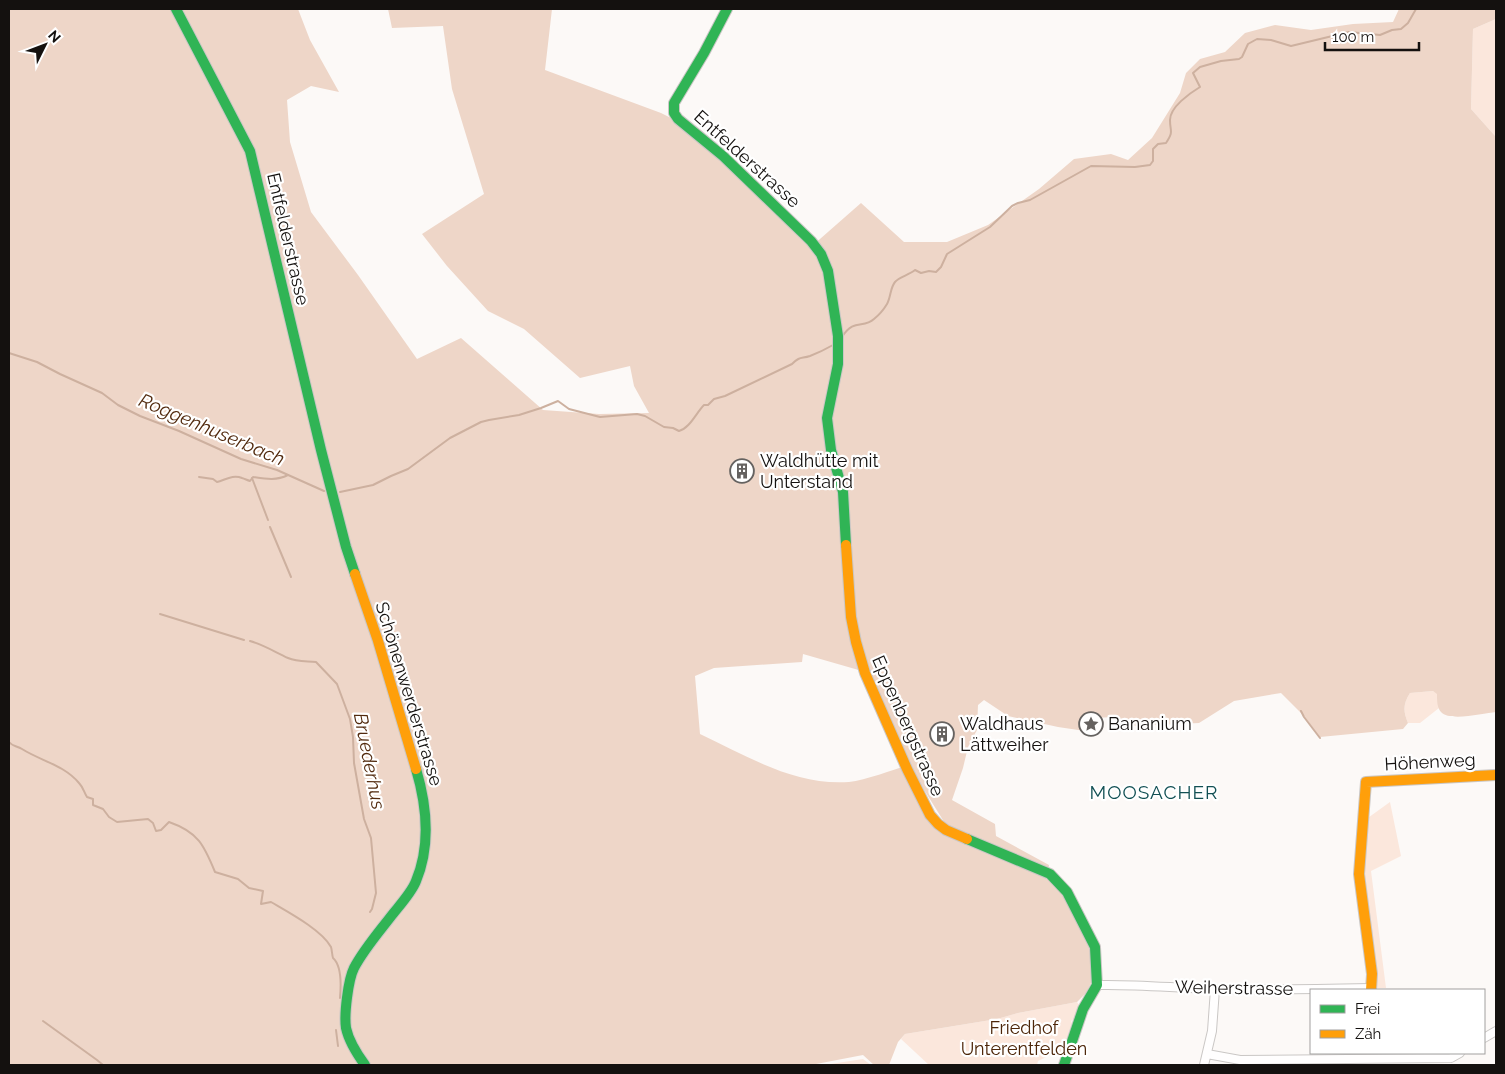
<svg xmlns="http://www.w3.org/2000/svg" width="1505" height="1074" viewBox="0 0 1505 1074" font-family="Raleway,sans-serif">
  <rect width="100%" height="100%" fill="#fcf9f7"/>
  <!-- green -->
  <path fill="#fbe7dc" d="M1496,19V137L1471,109L1473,29Z
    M1433,691L1437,693L1439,708L1420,723H1408C1403,711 1403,704 1410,693Z
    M1390,802L1401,856L1371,871L1386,988H1376L1362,878L1365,820Z
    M1077,1002L1079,1005L1074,1019L1071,1021L1072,1023L1060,1057L1053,1054L1038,1061L1037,1065H929L901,1039L905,1034L997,1019L1018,1013Z
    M863,1059L871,1065H824Z"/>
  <!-- forest -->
  <path fill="#eed6c8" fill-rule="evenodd" d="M9,9H298L310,40L339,92L311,86L287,100L290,142L311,212L358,275L417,359L461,338L543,410L599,414L649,413L634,386L630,366L580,378L524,329L488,311L447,266L422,234L484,194L452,89L443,26L392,28L388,9H552L545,70L661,113L671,118L715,153L812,246L861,203L904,242H947L988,225L1039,189L1074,159L1111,154L1128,160L1152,138L1180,93L1186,73L1200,59L1225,52L1245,33L1275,25L1311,30L1353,24L1393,22L1399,9H1496V19L1473,29L1471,109L1496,137V712C1484,713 1450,722 1441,712C1437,708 1437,700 1437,694L1433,691L1410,693C1403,704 1403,711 1408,723L1403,729L1320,737L1304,716L1281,693L1234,701L1199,723L1135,726L1115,717L1092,718L1085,731L1058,727L1008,716L984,700L978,705L977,730L968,747L963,768L952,800L995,824L996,836L1049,865L1048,873L951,833L913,772L943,833L1054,878L1095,947L1097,971L1086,993L1077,1002L1018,1013L997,1019L905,1034L898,1042L889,1065H874L863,1055L811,1065H9ZM803,654L869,673L909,765C892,770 866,780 849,782C795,786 747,756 700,734L695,676L714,668L802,662Z"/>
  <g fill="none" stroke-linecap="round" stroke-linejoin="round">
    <!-- stream -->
    <path stroke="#cdb09f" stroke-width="2" d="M842,337C854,318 863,329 874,319C879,315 884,309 887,304C891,297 890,288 895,282C899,277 909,275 915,270L921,273L929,271L936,272L941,267L947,254L990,227L1012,206L1018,203L1030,200L1091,166L1135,167L1150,165L1153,161V149L1158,144L1166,143C1174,131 1170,132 1170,120C1170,107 1190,93 1200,87L1193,73L1200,67L1221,61L1239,59L1242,57L1248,44L1257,39L1271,40L1291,46L1349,32L1380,35L1392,30L1401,29L1408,23L1416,9
      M9,353L37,362L60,374L102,393L118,405L140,416L179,431L241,459L277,470L324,491
      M199,477L213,479L217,482C225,480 233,474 242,478C245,479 247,480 250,481L253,477C266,479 276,481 288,475
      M252,478L268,520
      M340,492L373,485L391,476L408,469L450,438L481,422L489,420L519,415L541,408L558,401L569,409L600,417L637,414L645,416L664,427L673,428L679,431C690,428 696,413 704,405H708L714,399L725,396L792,364C800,356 801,359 810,356C818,353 826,349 833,345
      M270,527L291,577
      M160,614L244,640
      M250,641C264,645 275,652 288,658C297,662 306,661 316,662L337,684L350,719L353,737L354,763L364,819L371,838L376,893L372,909L370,912
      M1301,711L1304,717L1320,738
      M9,742C12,746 17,746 22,749C41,761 64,765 79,783C83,787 84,792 87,797L93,799V805L103,809L109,817L117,822L148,819L153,823L156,831L161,830L169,822C198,832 204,845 215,872L238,879L249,888L263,891L261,904L271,902C288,912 322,930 331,947C332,950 332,955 333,958C342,966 341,987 340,998
      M43,1021L97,1060L103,1065
      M336,1030L338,1046"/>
    <!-- street casing -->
    <g stroke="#cac7c5" stroke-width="10">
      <path id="street" d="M1097,985C1136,984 1175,988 1215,989C1267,990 1319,989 1371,988
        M1484,1038L1496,1031
        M1207,1054L1240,1060L1451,1058
        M1451,1058L1460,1053
        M1204,1065L1212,1031L1215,989"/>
    </g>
    <!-- fast casing -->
    <g stroke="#cac7c5" stroke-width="12">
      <path id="fast" d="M176,9L250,151L321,450L346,547L355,574
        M727,9L704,53L674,103V113L678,119L723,156L811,241L821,254L828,271L838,336V364L827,418L831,450L843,492L846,545
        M967,839L1050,874L1067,892L1095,947L1097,985L1083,1009L1064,1065
        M365,1065C357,1054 349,1042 346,1028C344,1015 348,980 354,968C364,949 379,932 392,915C399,906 412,892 416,881C431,845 427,806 416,769"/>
    </g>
    <!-- slow casing -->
    <g stroke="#cac7c5" stroke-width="12">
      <path id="slow" d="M846,545L851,617L856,642L865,673L907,769L930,815L938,824L946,830L967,839
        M355,574L378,641L416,769
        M1371,990L1372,974L1359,874L1366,782L1496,775"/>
    </g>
    <!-- street -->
    <use href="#street" stroke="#fffefe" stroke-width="8"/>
    <!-- fast -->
    <use href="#fast" stroke="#30b455" stroke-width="10"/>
    <!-- slow -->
    <use href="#slow" stroke="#ff9f0a" stroke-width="10"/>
  </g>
  <!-- icons -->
  <defs>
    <g id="building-ring" transform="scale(1.25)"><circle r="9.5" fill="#fff" stroke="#656260" stroke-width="1.5"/><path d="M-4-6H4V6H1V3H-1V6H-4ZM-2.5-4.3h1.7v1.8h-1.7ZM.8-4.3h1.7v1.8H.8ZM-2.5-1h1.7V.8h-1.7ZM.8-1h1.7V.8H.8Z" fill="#656260"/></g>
    <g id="sight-ring" transform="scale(1.25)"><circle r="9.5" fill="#fff" stroke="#656260" stroke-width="1.5"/><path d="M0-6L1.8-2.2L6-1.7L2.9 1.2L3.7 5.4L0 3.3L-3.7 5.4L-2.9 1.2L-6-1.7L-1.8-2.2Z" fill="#656260"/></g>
  </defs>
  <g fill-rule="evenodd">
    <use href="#building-ring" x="742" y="471"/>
    <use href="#sight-ring" x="1091" y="724"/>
    <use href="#building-ring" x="942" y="734"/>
  </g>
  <g text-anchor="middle" stroke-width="4.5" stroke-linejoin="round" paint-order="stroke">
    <!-- street labels -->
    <g font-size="18" fill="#14110f" stroke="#fff">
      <text transform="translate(747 159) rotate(42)" y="6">Entfelderstrasse</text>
      <text transform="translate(288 239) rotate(77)" y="6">Entfelderstrasse</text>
      <text transform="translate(409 694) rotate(73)" y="6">Schönenwerderstrasse</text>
      <text transform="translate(908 726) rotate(66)" y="6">Eppenbergstrasse</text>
      <text transform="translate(1430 762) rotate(-3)" y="6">Höhenweg</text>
      <text transform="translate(1234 988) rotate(1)" y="6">Weiherstrasse</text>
    </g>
    <!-- poi labels -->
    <g font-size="18" fill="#14110f" stroke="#fff" text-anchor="start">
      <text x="760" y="467">Waldhütte mit<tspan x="760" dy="21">Unterstand</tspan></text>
      <text x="960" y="730">Waldhaus<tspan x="960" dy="21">Lättweiher</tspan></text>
      <text x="1108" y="730">Bananium</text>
    </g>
    <!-- park labels -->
    <g font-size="18" fill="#4d2609" stroke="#fff">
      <text x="1024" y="1034">Friedhof<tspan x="1024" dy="21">Unterentfelden</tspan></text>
    </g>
    <!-- water labels -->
    <g font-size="19" font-style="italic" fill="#522a0e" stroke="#fff">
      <text transform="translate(212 429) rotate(23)" y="7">Roggenhuserbach</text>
      <text transform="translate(370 761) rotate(79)" y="7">Bruederhus</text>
    </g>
    <!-- neighbourhood labels -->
    <g font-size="19" letter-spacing="1" fill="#125054" stroke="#fff">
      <text x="1154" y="799">MOOSACHER</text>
    </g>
  </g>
  <!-- border -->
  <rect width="1505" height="1074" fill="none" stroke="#14110f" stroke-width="20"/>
  <!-- legend -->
  <rect x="1310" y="989" width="175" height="65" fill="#ffffff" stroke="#a1a09f"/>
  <rect x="1320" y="1005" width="25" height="8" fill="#30b455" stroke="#a1a09f"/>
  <text x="1355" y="1014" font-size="15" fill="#14110f">Frei</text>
  <rect x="1320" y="1030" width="25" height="8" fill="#ff9f0a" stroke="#a1a09f"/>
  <text x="1355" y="1039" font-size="15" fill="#14110f">Zäh</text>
  <!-- north arrow -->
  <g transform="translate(45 45) rotate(48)" stroke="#ffffff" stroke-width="4" paint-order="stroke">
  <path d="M0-4L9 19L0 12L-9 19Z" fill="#14110f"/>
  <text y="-8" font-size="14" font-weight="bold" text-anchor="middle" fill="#14110f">N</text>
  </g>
  <!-- scale -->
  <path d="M1325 42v8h94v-8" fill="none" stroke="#14110f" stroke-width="2.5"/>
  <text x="1332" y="42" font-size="15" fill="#14110f" stroke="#ffffff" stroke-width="4" paint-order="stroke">100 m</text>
</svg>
